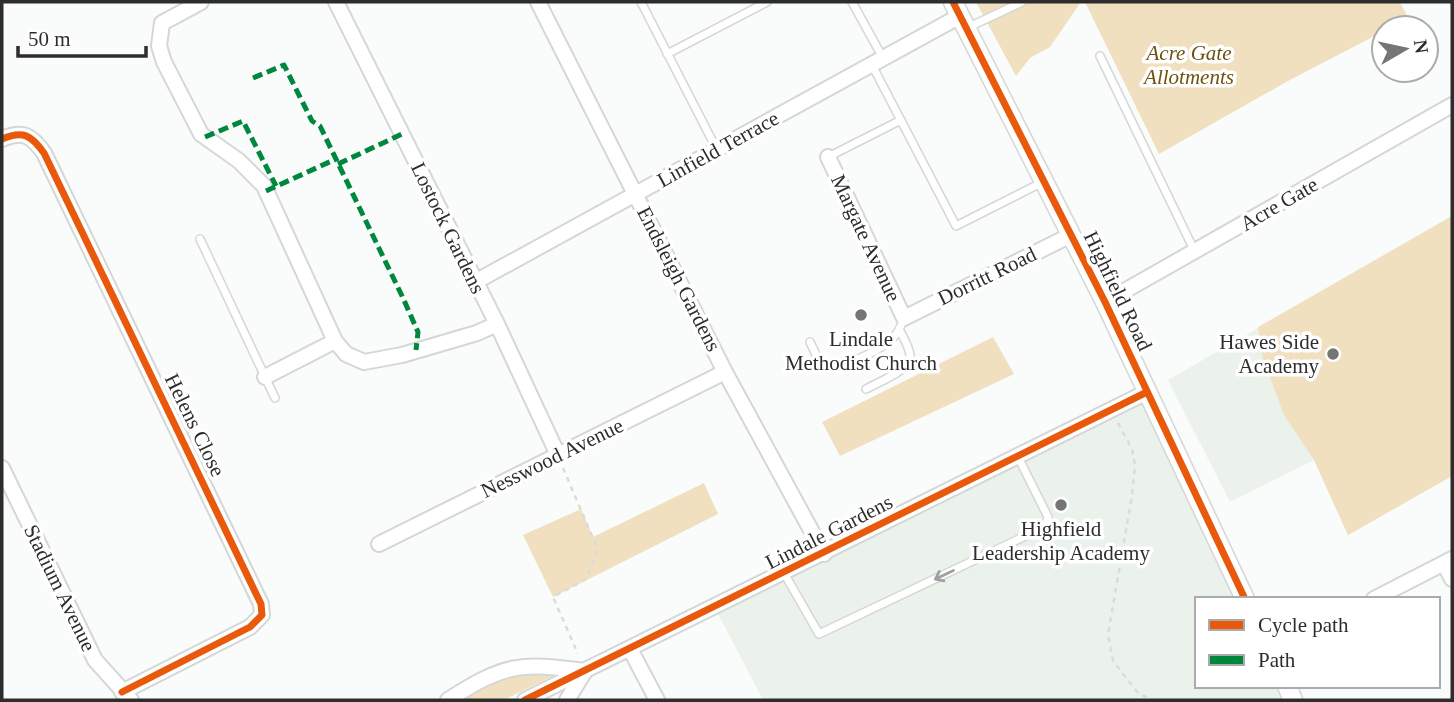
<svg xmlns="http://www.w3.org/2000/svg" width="1454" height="702" viewBox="0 0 1454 702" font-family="'Times New Roman',serif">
  <rect width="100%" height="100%" fill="#f9fcfa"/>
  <!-- built -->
  <path fill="#eaf2eb" d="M1452,216V476L1348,535L1314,460L1230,502L1168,380Z
    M1147,392L1245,599H1197V686H1287L1293,700H763L715,608Z"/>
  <!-- green -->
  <path fill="#f0e0bf" d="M976,2H1081L1050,47L1030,58L1016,76Z
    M1085,2H1400L1408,18L1390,28H1384V31L1288,81L1159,154Z
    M1452,216V476L1348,535L1314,460L1284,415L1263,359L1258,327Z
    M993,337L1014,374L840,456L822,422Z
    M704,483L718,514L553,597L523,535L581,509L593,537Z
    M569,668L504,700H448L483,679Z"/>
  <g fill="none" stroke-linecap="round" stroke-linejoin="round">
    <!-- service casing -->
    <g stroke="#d5d7d5" stroke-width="10">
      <path id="service" d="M641,2L717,150
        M852,2L883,58
        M967,28L1022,2
        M667,54L767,2
        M1100,56L1195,252
        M872,65L956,226L1043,182
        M828,157L901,120
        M200,239L275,398
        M810,342L819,361L827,367C845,367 886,349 897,333C900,329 902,323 904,318
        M866,389C878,382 912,370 910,355C909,346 903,337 899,329
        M784,573L819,634L1040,529L1046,524L1048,517L1018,457"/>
    </g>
    <!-- minor casing -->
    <g stroke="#d5d7d5" stroke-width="18">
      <path id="minor" d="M201,2L162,23L159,46L164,62L201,134L239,161L264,186L335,341L346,354L364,362L402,355L477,333L497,324
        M336,2L497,324L558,455
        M538,2L725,372L824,554
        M2,139C23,130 31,135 44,153L261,604L262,615L250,627L122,692
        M828,157L904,318L1071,235
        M475,282L960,16
        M1105,302L1452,105
        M265,377L335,341
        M2,468L95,660L131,700
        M379,544L725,372
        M1444,563L1452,579
        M1374,599L1452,559
        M630,649L657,700
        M448,700C504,664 520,662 585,671L567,700
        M525,700L1147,392"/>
    </g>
    <!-- tertiary casing -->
    <g stroke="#d5d7d5" stroke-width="21">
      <path id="tertiary" d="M953,2L1105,302L1245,599
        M1287,686L1293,700"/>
    </g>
    <!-- path -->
    <path stroke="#dadbda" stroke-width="2.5" stroke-dasharray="5 5" stroke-linecap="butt" d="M1118,423L1132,449L1135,465L1132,496L1108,634L1113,661L1138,693L1152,700
      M563,468L598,550L586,579L553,597L578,654"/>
    <!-- service -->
    <use href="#service" stroke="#fefffe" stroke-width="7"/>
    <!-- minor -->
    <use href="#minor" stroke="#fefffe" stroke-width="14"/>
    <!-- tertiary -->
    <use href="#tertiary" stroke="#fefffe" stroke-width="18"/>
    <!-- quiet -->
    <path stroke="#00873e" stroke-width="5" stroke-dasharray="10 5" stroke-linecap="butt" d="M253,78L284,65L312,121L320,126L403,298L418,332L416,350
      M205,137L243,121L276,186
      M338,164L402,134
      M266,191L336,159"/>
    <!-- cycleway casing -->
    <g stroke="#fff" stroke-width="11">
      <path id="cycleway" d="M953,2L1105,302L1245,599
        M2,139C23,130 31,135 44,153L261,604L262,615L250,627L122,692
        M525,700L1147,392"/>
    </g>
    <!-- cycleway -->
    <use href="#cycleway" stroke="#e8590c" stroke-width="7"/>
  </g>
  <!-- one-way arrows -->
  <defs><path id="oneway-shaft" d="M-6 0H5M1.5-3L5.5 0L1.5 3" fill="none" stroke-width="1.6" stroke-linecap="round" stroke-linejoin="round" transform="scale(1.75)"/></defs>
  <use stroke="#a0a0a0" href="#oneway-shaft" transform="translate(944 575) rotate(154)"/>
  <!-- markers -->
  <g fill="#747574" stroke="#fff" stroke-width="2.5">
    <circle cx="861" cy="315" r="7"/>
    <circle cx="1333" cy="354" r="7"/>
    <circle cx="1061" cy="505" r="7"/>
  </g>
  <g text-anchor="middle" stroke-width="7" stroke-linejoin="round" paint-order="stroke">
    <!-- park labels -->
    <g font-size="21" font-style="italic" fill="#6e510e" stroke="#fff">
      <text x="1189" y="60">Acre Gate<tspan x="1189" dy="24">Allotments</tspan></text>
    </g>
    <!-- street labels -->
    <g font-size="21" fill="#2c2d2c" stroke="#fff">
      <text transform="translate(718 149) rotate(-29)" y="7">Linfield Terrace</text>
      <text transform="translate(1279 204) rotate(-30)" y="7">Acre Gate</text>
      <text transform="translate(448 228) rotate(64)" y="7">Lostock Gardens</text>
      <text transform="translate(866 238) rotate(65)" y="7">Margate Avenue</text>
      <text transform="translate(987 276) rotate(-26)" y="7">Dorritt Road</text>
      <text transform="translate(679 279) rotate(63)" y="7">Endsleigh Gardens</text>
      <text transform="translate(1118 291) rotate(64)" y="7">Highfield Road</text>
      <text transform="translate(195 425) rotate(64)" y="7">Helens Close</text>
      <text transform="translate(552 458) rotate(-26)" y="7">Nesswood Avenue</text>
      <text transform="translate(829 532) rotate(-27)" y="7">Lindale Gardens</text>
      <text transform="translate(60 588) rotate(64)" y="7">Stadium Avenue</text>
    </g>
    <!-- poi labels -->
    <g font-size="21" fill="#2c2d2c" stroke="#fff">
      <text x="861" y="346">Lindale<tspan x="861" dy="24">Methodist Church</tspan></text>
      <text x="1319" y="349" text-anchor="end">Hawes Side<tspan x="1319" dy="24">Academy</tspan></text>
      <text x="1061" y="536">Highfield<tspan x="1061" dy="24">Leadership Academy</tspan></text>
    </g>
  </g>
  <!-- border -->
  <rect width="1454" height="702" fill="none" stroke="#2c2d2c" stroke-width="7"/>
  <!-- legend -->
  <rect x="1195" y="597" width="245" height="91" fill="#ffffff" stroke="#ababab" stroke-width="2"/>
  <rect x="1209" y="620" width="35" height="10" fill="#e8590c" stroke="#ababab" stroke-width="2"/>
  <text x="1258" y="632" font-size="21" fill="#2c2d2c">Cycle path</text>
  <rect x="1209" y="655" width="35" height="10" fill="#00873e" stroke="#ababab" stroke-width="2"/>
  <text x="1258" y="667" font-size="21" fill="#2c2d2c">Path</text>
  <!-- north arrow -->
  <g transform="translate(1405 49) rotate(81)"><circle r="33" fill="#ffffff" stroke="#ababab" stroke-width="2"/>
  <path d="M0-5L12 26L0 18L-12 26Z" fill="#747574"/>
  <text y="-10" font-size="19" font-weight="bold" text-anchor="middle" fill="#2c2d2c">N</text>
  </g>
  <!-- scale -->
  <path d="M18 46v10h128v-10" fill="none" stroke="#2c2d2c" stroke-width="3.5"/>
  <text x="28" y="46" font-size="21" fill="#2c2d2c" stroke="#ffffff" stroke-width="5" paint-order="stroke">50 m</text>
</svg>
